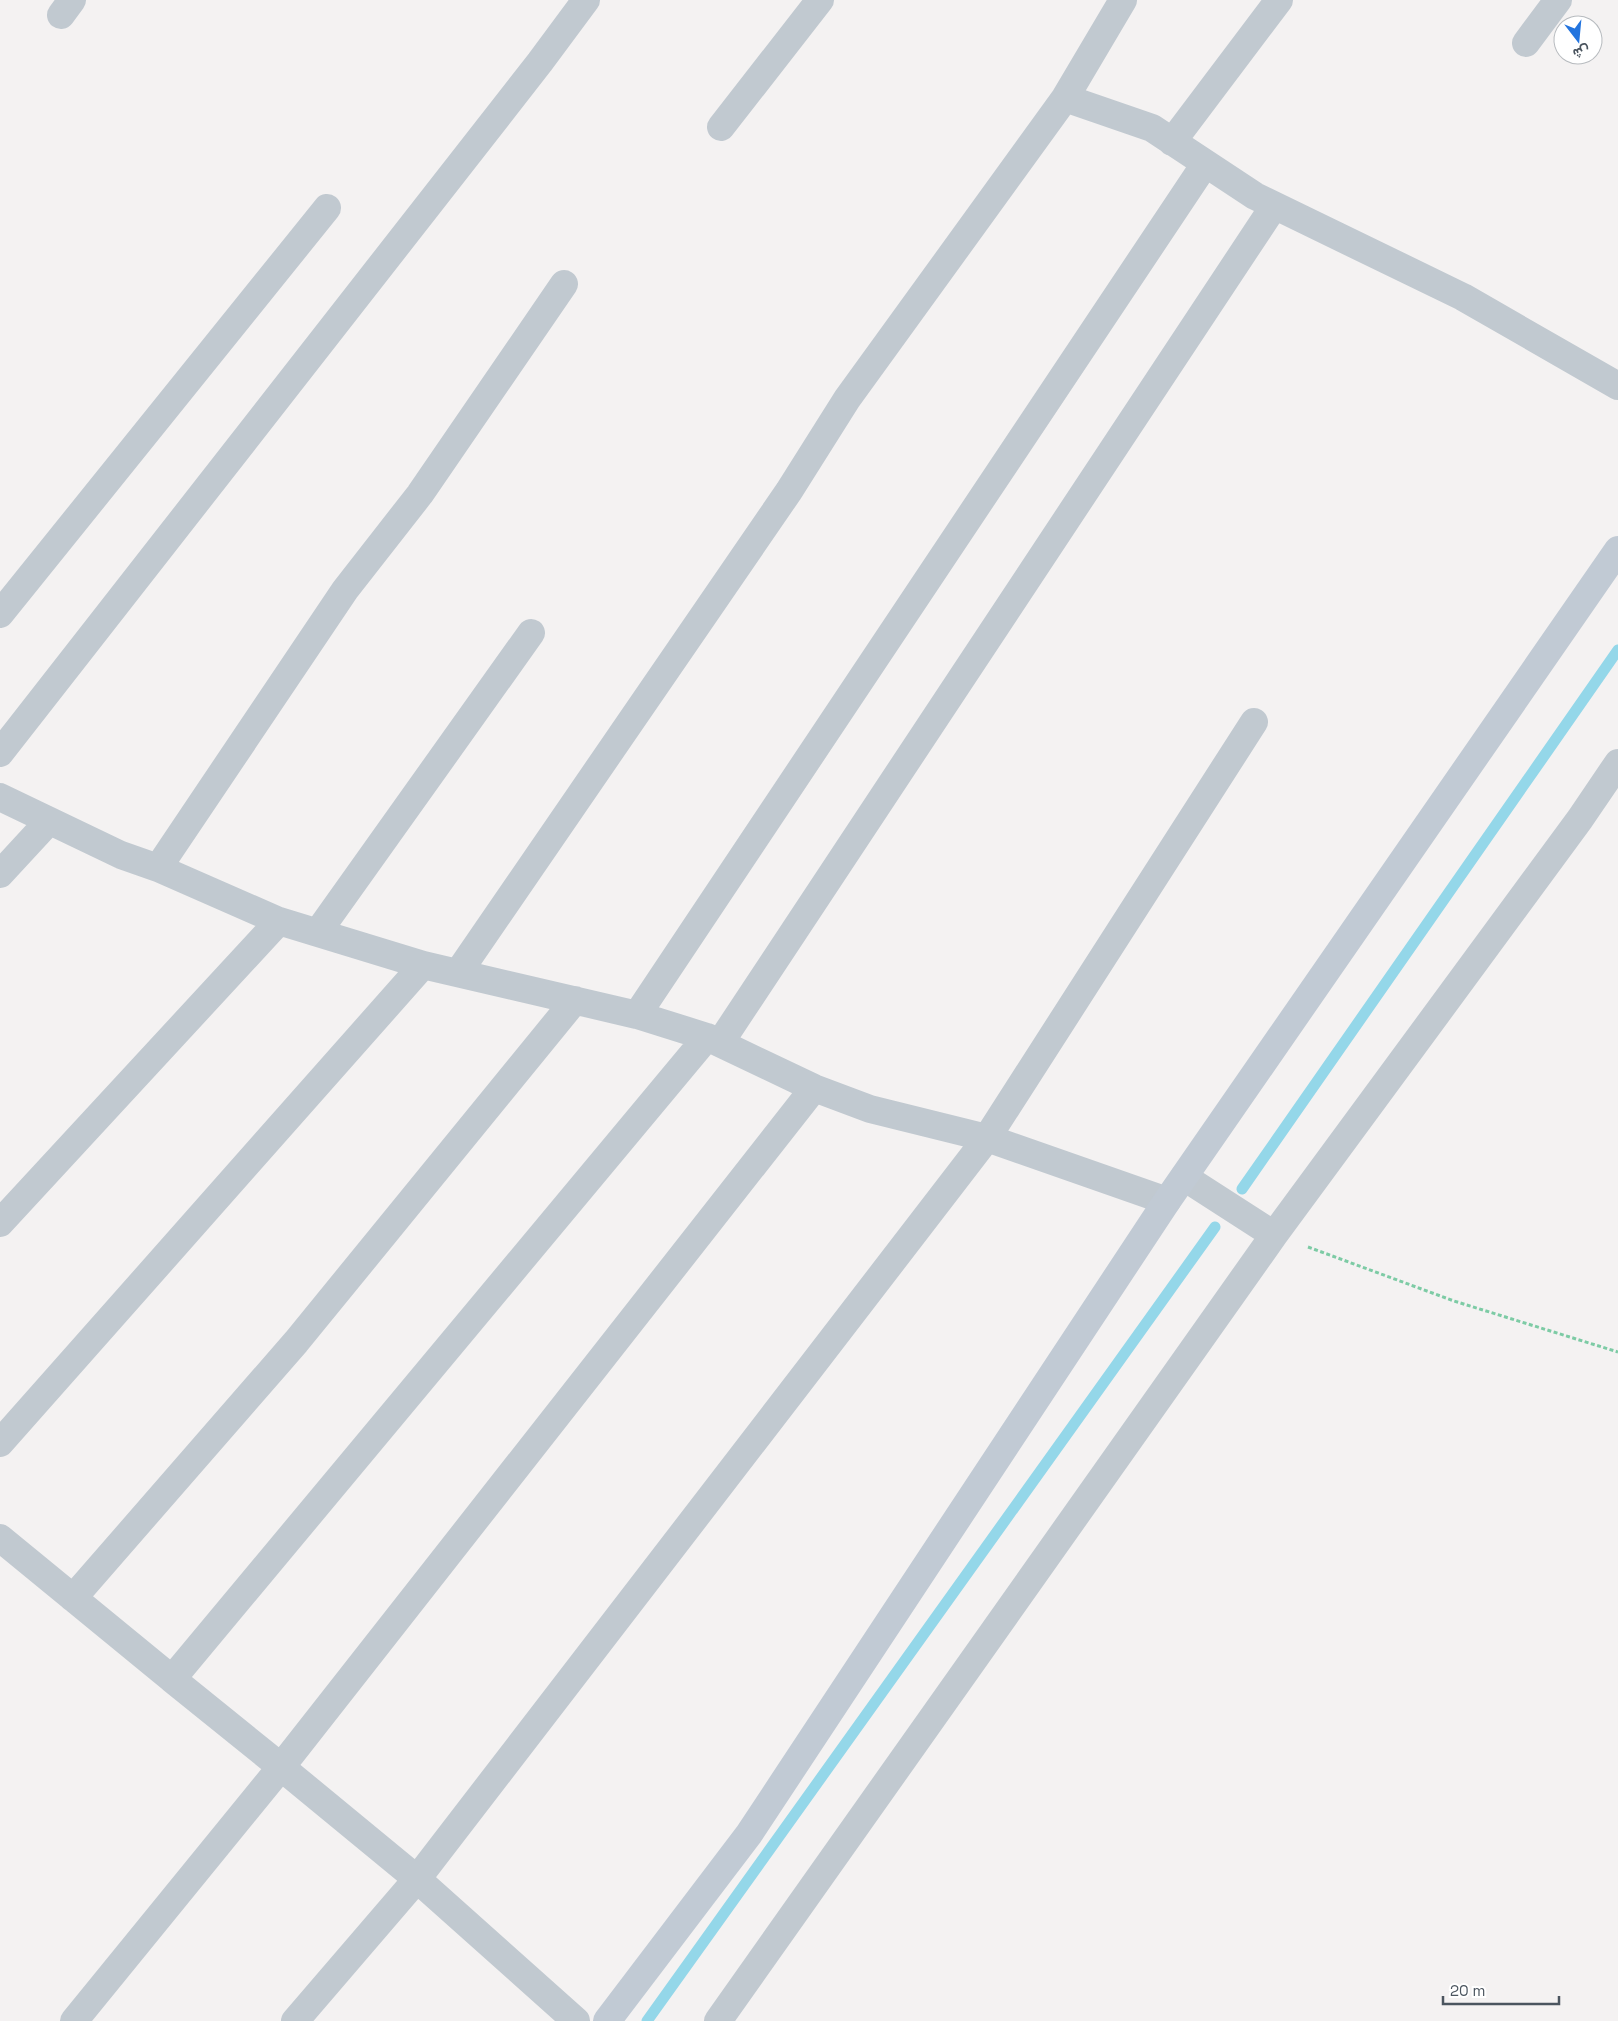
<svg xmlns="http://www.w3.org/2000/svg" width="1618" height="2021" viewBox="0 0 1618 2021" font-family="'Space Grotesk',Vazirmatn,sans-serif">
  <rect width="100%" height="100%" fill="#f4f2f2"/>
  <g fill="none" stroke-linecap="round" stroke-linejoin="round">
    <!-- stream -->
    <path stroke="#94d7e9" stroke-width="11" d="M1242,1189L1618,650
      M647,2021L1215,1227"/>
    <!-- path -->
    <path stroke="#7dcba5" stroke-width="3" stroke-dasharray="4 2.5" stroke-linecap="butt" d="M1308,1247L1454,1301L1618,1352"/>
    <!-- street -->
    <path stroke="#c1c9d0" stroke-width="28" d="M61,15L72,0
      M1526,43L1558,0
      M1065,98L1123,0
      M721,127L820,0
      M1172,142L1279,0
      M0,614L327,208
      M0,753L540,62L586,0
      M0,797L121,855L158,868L279,921L423,965L637,1015L707,1037L814,1088L870,1109L987,1138L1167,1201
      M158,868L345,590L420,494L564,284
      M0,874L49,821
      M318,932L531,633
      M458,973L789,491L847,399L1065,98L1152,128L1255,196L1463,297L1618,386
      M637,1015L1205,164
      M720,1043L1274,206
      M1184,1177L1274,1235
      M0,1223L279,921
      M0,1443L423,965
      M0,1538L172,1679L707,1037
      M73,1598L296,1342L575,1000
      M74,2021L281,1767L172,1679
      M295,2021L417,1879L987,1138L1254,722
      M576,2021L417,1879L281,1767L814,1088
      M718,2021L1274,1235L1580,819L1618,763"/>
    <!-- secondary -->
    <path stroke="#c1cad4" stroke-width="28" d="M607,2021L749,1834L1167,1201L1618,550"/>
  </g>
  <!-- north arrow -->
  <g transform="translate(1578 40) rotate(164)"><circle r="24" fill="#ffffff" stroke="#b7bbbf"/>
  <path d="M0-4L9 19L0 12L-9 19Z" fill="#2374de"/>
  <text y="-8" font-size="14" font-weight="bold" text-anchor="middle" fill="#4b555f">ش</text>
  </g>
  <!-- scale -->
  <path d="M1443 1996v8h116v-8" fill="none" stroke="#4b555f" stroke-width="2.5"/>
  <text x="1450" y="1996" font-size="15" fill="#4b555f" stroke="#ffffff" stroke-width="4" paint-order="stroke">20 m</text>
</svg>
